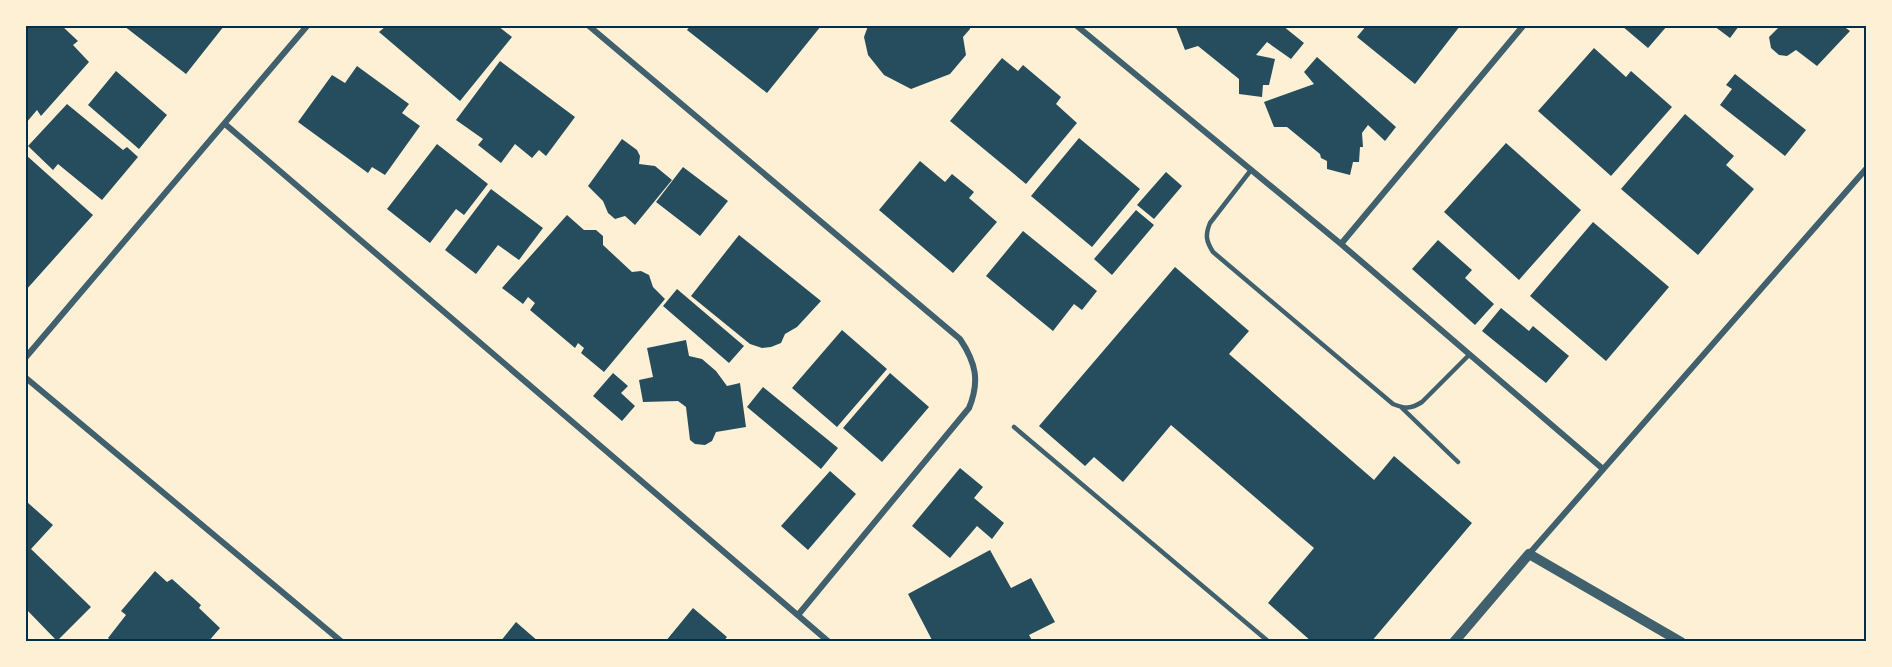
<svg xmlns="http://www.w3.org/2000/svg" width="1892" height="667" viewBox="0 0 1892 667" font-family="Karla,sans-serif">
  <rect width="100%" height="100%" fill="#fdf0d5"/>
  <!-- building -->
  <path fill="#264d5e" d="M26,26H56L58,28L62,26L78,41L73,45L89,62L41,116L37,110L26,123Z
    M124,26H224L186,74Z
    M386,26H498L512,37L460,101L379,32Z
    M690,26H821L767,93L687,30Z
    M868,26H970V29L963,37L966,55L950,74L911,89L884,75L868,55L864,37Z
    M1182,26H1283L1304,43L1291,59L1267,42L1256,55L1275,59L1269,85H1263L1262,97L1239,94V79L1198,46L1185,50L1176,27Z
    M1366,26H1460L1415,84L1357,37Z
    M1622,26H1667L1648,48Z
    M1714,26H1739L1730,38Z
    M1780,26H1843L1850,31L1817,66L1796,50L1787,56L1779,55L1771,48L1769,37Z
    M1594,48L1626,77L1631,71L1672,107L1611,176L1538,111Z
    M1317,57L1396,127L1385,141L1368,125L1362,133L1363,147H1360L1359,162H1353L1350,175L1327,169V161L1321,158L1320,154L1287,127H1274L1264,102L1314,84L1304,72Z
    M1002,58L1018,71L1023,65L1061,97L1056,104L1077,123L1026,184L950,121Z
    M500,61L575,117L546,156L539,150L532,158L515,144L501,163L478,145L483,139L456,120Z
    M357,66L409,104L402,113L420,126L385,175L372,167L368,173L298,122L332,75L345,83Z
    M116,71L167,115L139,149L88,105Z
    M1735,74L1806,130L1785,156L1720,105L1732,89L1726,85Z
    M67,104L123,150L127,147L138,157L102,200L58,164L53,170L28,146Z
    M1685,114L1734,156L1726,165L1754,189L1698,255L1621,189Z
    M1079,138L1140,189L1092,247L1031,196Z
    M622,139L637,150L640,156L639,164L655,166L672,180L635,225L625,216L615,219L608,213L603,201L588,186Z
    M1506,143L1581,210L1519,280L1444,212Z
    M437,144L488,184L464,215L456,209L430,243L387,209Z
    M26,155L93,215L26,290Z
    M920,161L945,182L952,174L974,192L969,198L997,222L953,273L879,210Z
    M683,167L728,201L700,236L656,202Z
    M1166,172L1182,186L1154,219L1137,205Z
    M491,189L543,228L519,260L498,245L476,274L445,250Z
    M1136,210L1154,225L1112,275L1094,259Z
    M567,215L584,230H596L603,236V245L632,272L641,271L649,275L653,287L665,299L604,372L581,353L584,348L578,343L575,348L530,310L535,303L528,297L523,304L502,288Z
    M1593,222L1669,287L1606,361L1530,296Z
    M1023,231L1097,291L1082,310L1074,304L1053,331L986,276Z
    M739,235L821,301L797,327L785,334L781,343L771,347L762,348L750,344L691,296Z
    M1438,240L1472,270L1465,278L1494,304L1475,325L1412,269Z
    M1175,267L1249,331L1229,354L1374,480L1394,456L1472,523L1371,642H1312L1268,603L1314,548L1171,425L1123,482L1094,457L1085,466L1039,426Z
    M677,289L744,346L729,363L663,306Z
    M1501,308L1529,331L1533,326L1569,356L1546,383L1482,331Z
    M842,330L887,369L837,427L792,388Z
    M686,340L689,356L702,359L716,371L727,386L740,383L746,427L716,432L712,441L705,445L695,444L690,440L686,407L678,401L643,402L639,380L653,377L647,348Z
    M613,373L628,386L621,393L635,406L622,421L593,396Z
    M890,373L929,407L882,462L843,428Z
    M763,387L838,448L821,469L747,407Z
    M960,468L983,487L974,498L1004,523L992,539L977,526L950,558L912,526Z
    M830,471L856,494L808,550L781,526Z
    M27,502L53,525L31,549L91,607L57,641L26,609Z
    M990,550L1011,588L1031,578L1055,622L1029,635L1033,642H933L908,594Z
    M155,571L167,582L172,579L201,605L199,608L220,628L208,642H113L108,638L126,615L121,611Z
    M693,608L727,637L723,642H665Z
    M516,622L539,642H500Z"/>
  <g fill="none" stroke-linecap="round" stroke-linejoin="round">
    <!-- service -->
    <path stroke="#3f606c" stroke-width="4.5" d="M1251,170L1210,223C1205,235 1206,241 1213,252L1393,404C1405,409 1411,409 1422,402L1469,355
      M1402,408L1458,462
      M1014,427L1269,642"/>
    <!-- minor -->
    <path stroke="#3f606c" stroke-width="6" d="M589,26L960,339C976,363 980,381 969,408L798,615
      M1077,26L1341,244L1603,469
      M225,124L829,642
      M1341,244L1523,26
      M26,357L307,26
      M26,378L342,642
      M1529,554L1866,169"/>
    <!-- tertiary -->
    <path stroke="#3f606c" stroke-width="10" d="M1454,642L1529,554L1681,642"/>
  </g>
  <!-- border -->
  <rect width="1892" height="667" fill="none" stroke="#fdf0d5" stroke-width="54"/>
  <rect x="27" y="27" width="1838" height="613" fill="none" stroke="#003049" stroke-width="2"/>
</svg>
